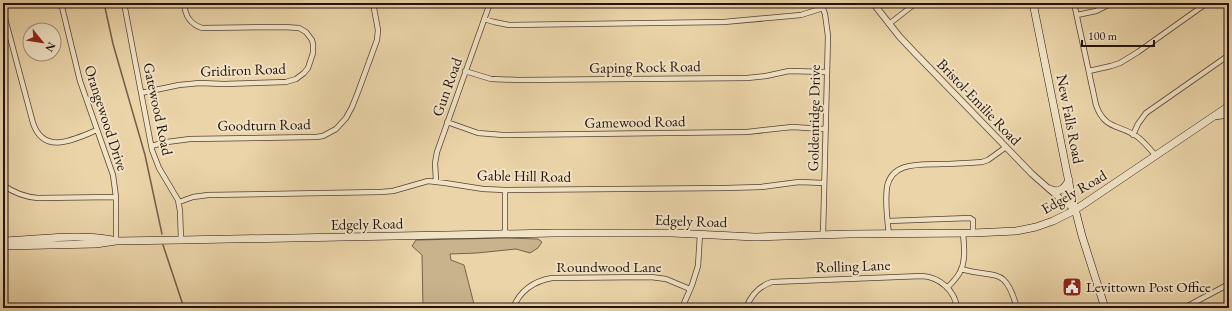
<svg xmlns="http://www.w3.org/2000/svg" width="1232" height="311" viewBox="0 0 1232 311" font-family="'EB Garamond',serif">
  <rect width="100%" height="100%" fill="#ead4a8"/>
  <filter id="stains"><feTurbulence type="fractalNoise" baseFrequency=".005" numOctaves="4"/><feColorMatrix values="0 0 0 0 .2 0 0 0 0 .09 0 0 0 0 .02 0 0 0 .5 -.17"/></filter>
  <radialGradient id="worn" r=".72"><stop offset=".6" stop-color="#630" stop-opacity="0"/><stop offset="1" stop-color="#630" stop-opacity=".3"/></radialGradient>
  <!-- green -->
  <path fill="#c8b38d" stroke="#76624c" d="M506,238L538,239L542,242L538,248L530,253L516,249L477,253L450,254L451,260L464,265L475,308H423L422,255L412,246L416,240Z"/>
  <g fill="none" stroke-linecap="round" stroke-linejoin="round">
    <!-- stream -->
    <path stroke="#735e48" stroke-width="1.5" d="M104,3L113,44L145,155L162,234
      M163,245L184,308"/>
    <!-- minor casing -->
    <g stroke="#564232" stroke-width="6">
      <path id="minor" d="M61,3L80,81L113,175L116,197V241
        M124,3L152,150L159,168L178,200L180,211L181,240
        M821,3L825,14L828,36L823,235
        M1074,3L1096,105C1105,131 1121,124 1139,138C1145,143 1150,149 1156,156
        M3,11L33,123C44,156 75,139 97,130
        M1077,15L1096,11L1112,3
        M484,19L494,22L509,25L724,22L801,15L823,8
        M889,24L916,3
        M465,71L491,79L519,80L747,78L766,76L789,71L827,72
        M1089,71L1111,66L1120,63L1138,52L1207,3
        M141,93L179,85L200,83L224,84L286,82L296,79L304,73L308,68L313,53V44L312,40L306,32L299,28L284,27L202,28C190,24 185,16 184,3
        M1216,117L1229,115
        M447,122L478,133L503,135L747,132L792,127L825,129
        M1133,135L1138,124L1146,113L1229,55
        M151,146L167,142L190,139L316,137L323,136L336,129L346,118L352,107L358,92L377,40L378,30L373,3
        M436,181L435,163L437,152L490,3
        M3,185C14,193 25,197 38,198L116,197
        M505,190V234
        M179,202L193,197L208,195L381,192L393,191L428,181L445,183L483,189L505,190L726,188L761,187L799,182L824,183
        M888,221L970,218L973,220V233
        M889,234C887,219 885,202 887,187C892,161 921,165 941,164C955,164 968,163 982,162L988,160L1006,147
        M961,269C996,279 1005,265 1017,308
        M947,288C952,283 957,278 960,272C966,261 964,245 963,233
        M513,308C520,291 534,281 552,278L651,277L666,279L690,289
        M682,308L692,285L698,266L700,234
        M746,308C751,295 759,286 772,282L922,276C940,277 955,291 957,308
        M1184,308L1229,284
        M1221,308L1229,304"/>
    </g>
    <!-- tertiary casing -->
    <g stroke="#564232" stroke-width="7">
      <path id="tertiary" d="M873,3L899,36L914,52L1032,174L1057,196L1075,210"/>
    </g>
    <!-- secondary casing -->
    <g stroke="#24110a" stroke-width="8">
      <path id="secondary" d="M1033,3L1071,193L1082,236L1105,308
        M1050,189C1059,194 1065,188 1069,180
        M3,241C38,240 78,233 112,240
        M3,246L96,244L116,241L181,240L555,233H672L755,237L849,234L973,233L1016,231L1036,227L1053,221L1075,210L1229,106"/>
    </g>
    <!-- minor -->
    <use href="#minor" stroke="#f1e3c6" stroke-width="4.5"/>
    <!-- tertiary -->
    <use href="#tertiary" stroke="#f1e3c6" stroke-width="5.5"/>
    <!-- secondary -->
    <use href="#secondary" stroke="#f1e3c6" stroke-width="7"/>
  </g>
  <!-- icons -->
  <defs>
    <g id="civic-square" transform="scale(1)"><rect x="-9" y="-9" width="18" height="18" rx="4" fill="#8f2418" stroke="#f1e3c6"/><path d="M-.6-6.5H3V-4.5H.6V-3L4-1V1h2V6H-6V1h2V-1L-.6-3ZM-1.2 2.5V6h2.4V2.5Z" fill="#fff"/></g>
  </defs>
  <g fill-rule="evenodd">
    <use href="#civic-square" x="1072" y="287"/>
  </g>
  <g text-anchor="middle" stroke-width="4" stroke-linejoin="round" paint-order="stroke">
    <!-- street labels -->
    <g font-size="15" fill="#24110a" stroke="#f1e3c6">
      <text transform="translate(645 67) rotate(-1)" y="5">Gaping Rock Road</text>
      <text transform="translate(243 70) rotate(-2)" y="5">Gridiron Road</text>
      <text transform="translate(447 87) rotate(-70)" y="5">Gun Road</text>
      <text transform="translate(979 102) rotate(46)" y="5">Bristol-Emilie Road</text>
      <text transform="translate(158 109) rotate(78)" y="5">Gatewood Road</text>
      <text transform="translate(106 118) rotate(72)" y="5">Orangewood Drive</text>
      <text transform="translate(814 118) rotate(-89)" y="5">Goldenridge Drive</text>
      <text transform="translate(1070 119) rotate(79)" y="5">New Falls Road</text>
      <text transform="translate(635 122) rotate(-1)" y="5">Gamewood Road</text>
      <text transform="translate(264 125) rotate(-1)" y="5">Goodturn Road</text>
      <text transform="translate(524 176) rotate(1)" y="5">Gable Hill Road</text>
      <text transform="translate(1074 192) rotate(-30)" y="5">Edgely Road</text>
      <text transform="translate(691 221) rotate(2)" y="5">Edgely Road</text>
      <text transform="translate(367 224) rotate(-1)" y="5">Edgely Road</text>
      <text transform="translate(853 266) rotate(-2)" y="5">Rolling Lane</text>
      <text x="609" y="272">Roundwood Lane</text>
    </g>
    <!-- poi labels -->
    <g font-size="15" fill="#24110a" stroke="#f1e3c6" text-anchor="start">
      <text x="1086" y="292">Levittown Post Office</text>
    </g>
  </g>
  <!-- margin -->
  <rect width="1232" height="311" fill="none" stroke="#ead4a8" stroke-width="16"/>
  <rect x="4" y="4" width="1224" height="303" fill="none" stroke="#24110a" stroke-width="2"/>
  <rect x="8" y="8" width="1216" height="295" fill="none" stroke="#24110a"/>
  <!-- north arrow -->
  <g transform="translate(42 42) rotate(120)"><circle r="19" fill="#f1e3c6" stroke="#9f8f7b"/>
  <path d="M0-3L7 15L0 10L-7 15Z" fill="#8f2418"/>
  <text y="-6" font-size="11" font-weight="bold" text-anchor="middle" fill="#24110a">N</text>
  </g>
  <!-- scale -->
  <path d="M1082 40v6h72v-6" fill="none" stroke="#24110a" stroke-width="2"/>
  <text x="1088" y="40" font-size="12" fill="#24110a" stroke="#f1e3c6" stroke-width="3" paint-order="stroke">100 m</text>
  <rect width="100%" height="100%" filter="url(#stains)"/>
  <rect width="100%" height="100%" fill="url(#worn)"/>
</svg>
